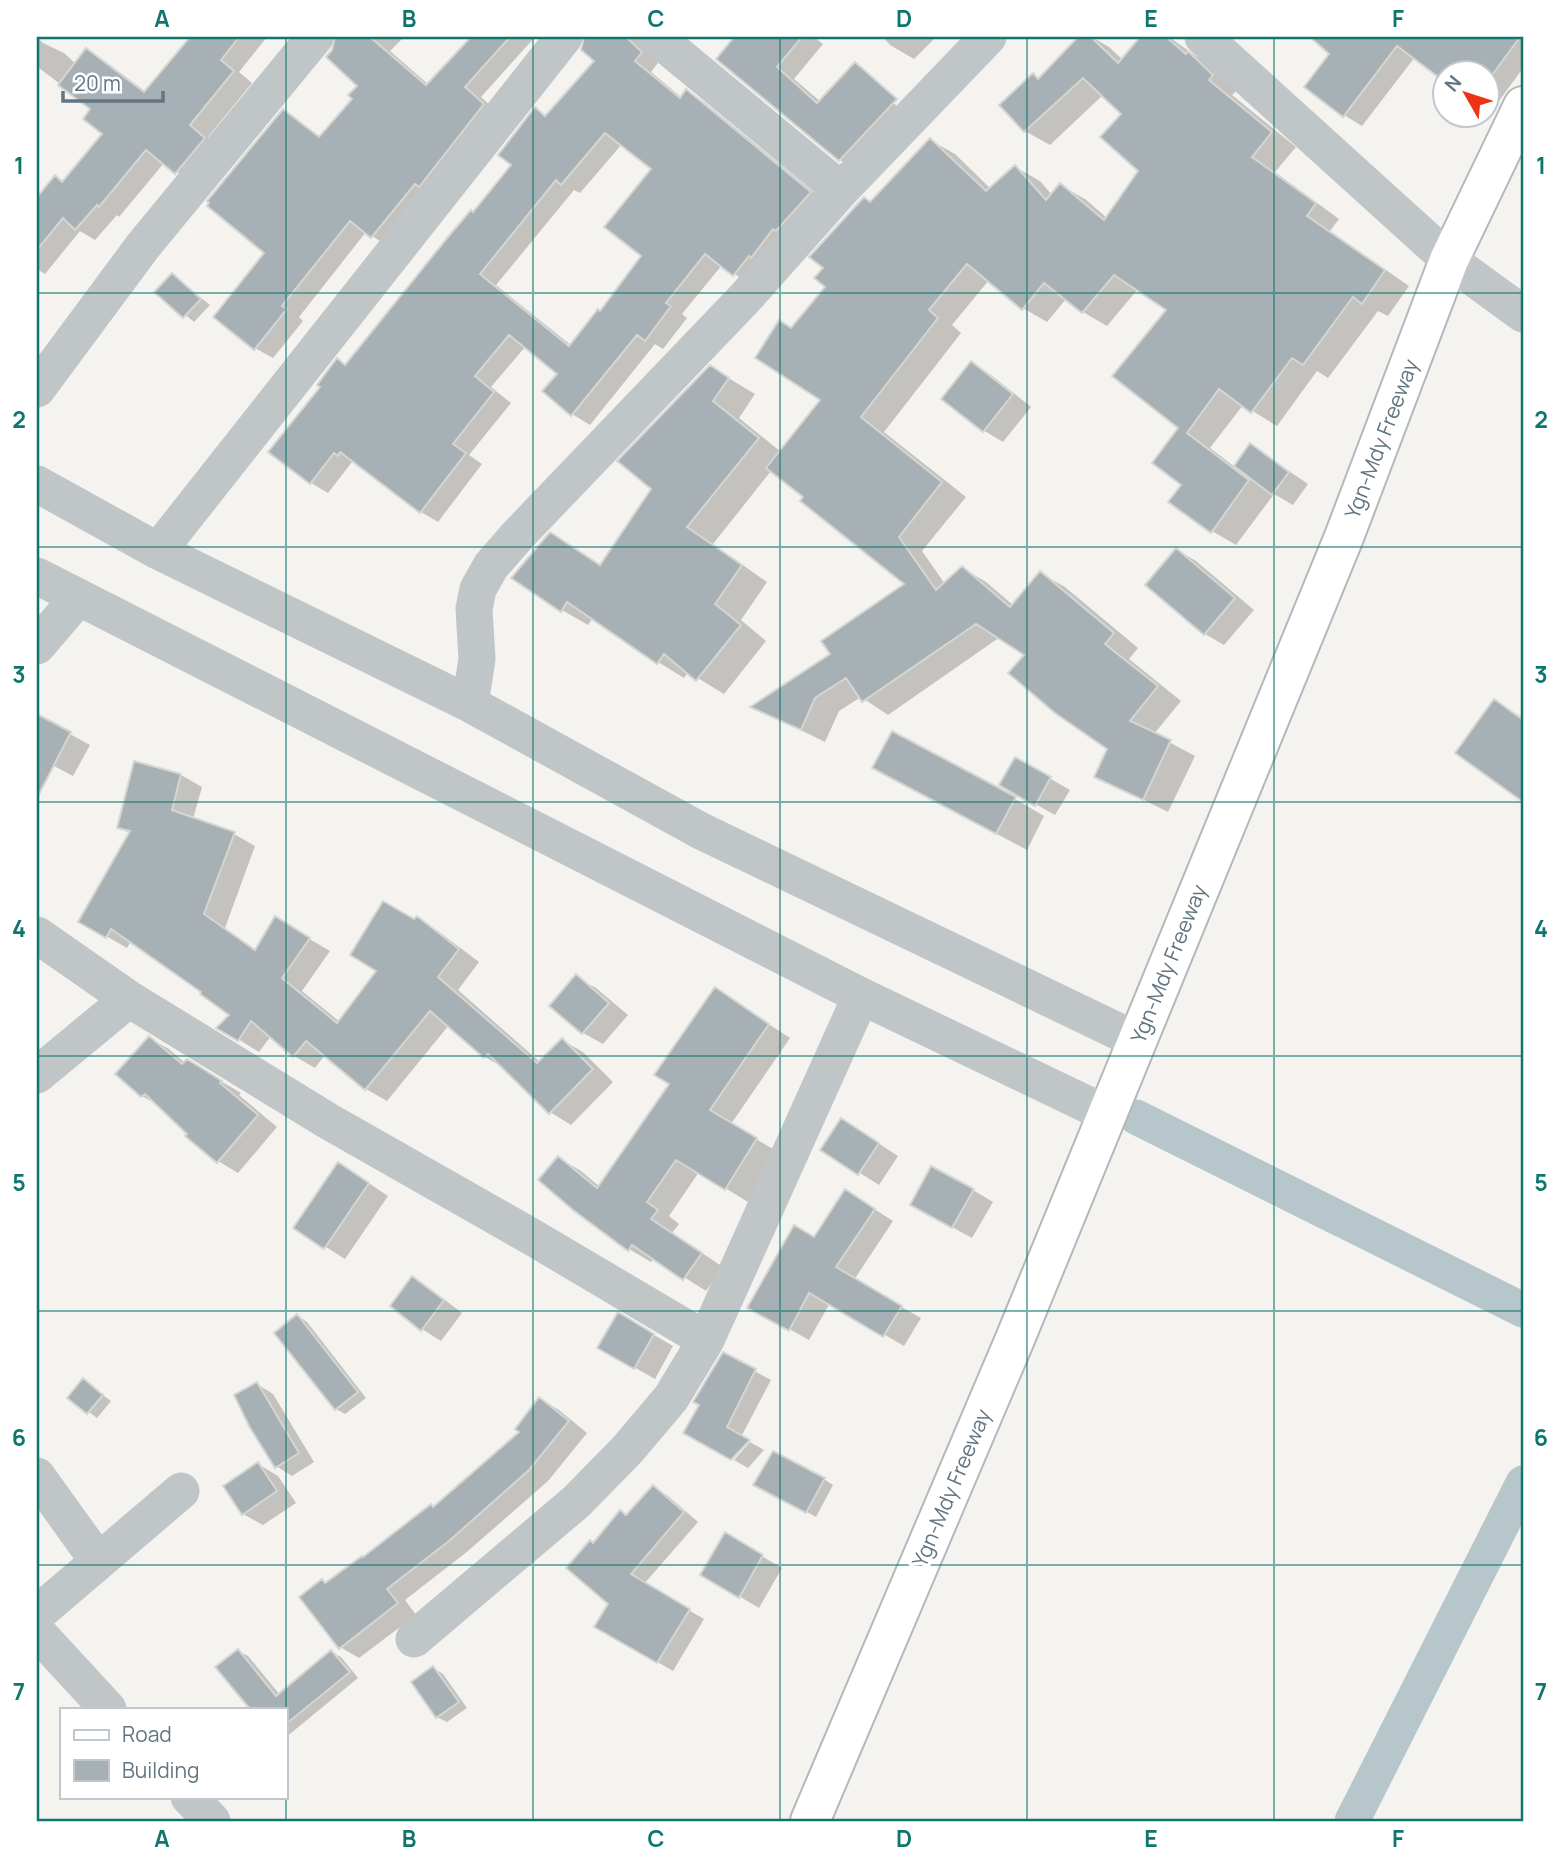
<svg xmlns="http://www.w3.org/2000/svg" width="1560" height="1858" viewBox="0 0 1560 1858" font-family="Manrope,sans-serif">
  <rect width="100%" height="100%" fill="#f4f3ef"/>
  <!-- shadow -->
  <path fill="#0003" fill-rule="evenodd" d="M37,37L43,43L64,53L76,64L87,51L106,62L146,92L193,37H267L239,72L252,83L208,137L223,150L195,184L164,163L119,217L117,215L95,240L80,231L45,274L37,269V201L55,178L64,182L104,134L93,109L39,68L37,70Z
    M337,37H404L390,51L429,85L471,37H535L481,97L501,115L389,247L366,232L299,317L303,321L273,358L255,348L215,317L266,253L284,111L321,137L355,98L359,85Z
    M595,37H656L653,56L658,63L651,72L682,98L687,92L704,102L827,203L751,285L722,265L682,314L687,318L663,349L655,344L590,425L572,414L545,391L559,373L526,346L491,387L511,403L469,455L482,464L438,522L421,512L357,463L352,462L328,493L311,483L322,387L337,361L346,366L514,165L536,109L547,116L597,60L584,50ZM622,144L653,168L644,255L601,313L572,346L496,285L574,190L580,193Z
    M734,37H814L823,44L794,79L821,102L868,82L909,116L859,171L840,160L718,59L735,38Z
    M883,37H936L914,59L890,45Z
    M1080,37H1092L1109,47L1123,60L1142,37H1169L1213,68L1237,90L1232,95L1296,147L1275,172L1339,219L1330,231L1409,286L1388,316L1378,311L1328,378L1317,371L1277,426L1243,405L1210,448L1235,467L1251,445L1308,484L1293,505L1274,494L1236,545L1212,531L1183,485L1181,428L1168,310L1138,289L1107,326L1083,312L1066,299L1047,322L1023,308L989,280L952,325L961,333L884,432L966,497L922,551L945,584L962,568L986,582L1013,605L1040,573L1065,587L1138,648L1129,659L1181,701L1154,734L1195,756L1168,812L1096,776L1109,748L1027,655L1000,637L888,715L861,697L839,711L825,742L754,707L832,655L907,584L771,471L713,544L767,582L741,620L766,641L724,694L688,672L684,678L658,662L593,618L588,625L562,610L550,534L602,566L653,488L710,367L755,394L739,418L781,452L823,399L792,330L827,287L871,203L930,140L955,154L991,189L1015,167L1040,181L1052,195L1060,185L1085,199L1107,218L1141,171L1123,113L1103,95L1050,145L1025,131L1001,105L1033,76L1040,80Z
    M1313,37H1367L1371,40L1373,37H1523V68L1491,112L1486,109V74L1415,57L1362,126L1344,115L1332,54Z
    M172,275L210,305L194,322L157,292Z
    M971,363L991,375L1031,407L1003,442L983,430Z
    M1177,550L1196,561L1254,610L1224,645L1205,634Z
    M1495,701L1523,718V800L1458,752Z
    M37,716L90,745L73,776L37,757Z
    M1016,759L1070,790L1055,815L1001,785Z
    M135,763L181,775L202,787L193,819L234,834L255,846L225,928L256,950L275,919L330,951L302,991L340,1022L417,919L438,931L479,962L458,990L540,1062L562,1040L583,1052L613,1082L571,1125L550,1112L506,1069L485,1057L449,1025L387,1101L366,1089L325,1055L315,1068L294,1056L271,1036L259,1052L219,1027L231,1014L204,992L131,941L127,948L80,921L131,834L119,827Z
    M904,784L1015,799L1044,816L1027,850Z
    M576,977L596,988L628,1015L603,1044L583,1033L551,1006Z
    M715,989L790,1038L731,1124L778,1152L748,1202L699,1172L669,1216L679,1224L672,1233L723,1267L706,1291L654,1258L651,1262L629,1249L559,1158L581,1171L600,1187L671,1084Z
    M149,1038L169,1049L185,1063L207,1073L241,1093L239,1095L277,1127L238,1173L218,1161L160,1106L142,1096Z
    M861,1132L898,1156L879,1185L822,1149Z
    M358,1176L388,1196L345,1259L296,1228Z
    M973,1190L993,1202L972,1238L932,1216Z
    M865,1203L893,1221L854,1280L921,1318L904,1346L830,1303L809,1340L750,1307L814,1239Z
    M413,1279L432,1290L462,1313L441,1341L422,1329Z
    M618,1314L673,1346L655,1379L600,1348Z
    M298,1316L307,1322L366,1398L345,1414L336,1409Z
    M724,1355L771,1380L741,1437L686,1433Z
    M84,1381L111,1401L97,1418L70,1398Z
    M257,1384L273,1394L314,1462L292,1476L276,1466Z
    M540,1399L559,1410L587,1433L548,1481L468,1551L405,1600L416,1615L359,1658L340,1647L322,1581L327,1584L434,1508L521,1432Z
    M750,1442L764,1450L748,1468L734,1460Z
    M258,1464L278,1476L296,1503L263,1525L243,1514Z
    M824,1479L833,1485L816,1517L755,1484Z
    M653,1487L668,1496L698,1522L644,1584L704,1619L673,1671L597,1627L610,1604L627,1516Z
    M726,1535L782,1568L759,1608L702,1574Z
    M238,1651L248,1656L280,1695L331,1652L341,1657L358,1678L285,1738V1709H250L218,1668Z
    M433,1668L443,1674L467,1708L447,1722L437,1717Z"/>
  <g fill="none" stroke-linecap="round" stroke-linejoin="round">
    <!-- canal -->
    <path stroke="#b7c6ca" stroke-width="35" d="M1136,1117L1523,1310
      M1352,1821L1523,1483"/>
  </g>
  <!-- building -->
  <path fill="#a7b1b5" stroke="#d5d5d2" stroke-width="2" fill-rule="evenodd" d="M190,37H239L221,60L234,71L190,125L205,138L175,174L146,150L99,207L97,205L75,230L63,218L37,250V197L55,175L62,182L102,134L83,119L90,109L58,85L86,48L144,92Z
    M335,37H370L426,85L471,37H510L465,87L484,104L419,187L415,184L371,238L350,221L282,306L287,309L254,350L213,317L264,253L207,206L209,203L207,201L283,109L319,137L352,99L348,95L357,86L326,57L332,50Z
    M584,37H626L642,52L635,61L680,98L686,89L811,192L776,231L773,229L751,258L749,256L733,276L705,254L666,303L671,306L645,341L637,335L571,416L542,391L557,374L509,335L475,376L494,392L453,444L466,453L420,513L340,452L338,456L334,453L310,484L268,452L320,387L317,385L337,358L345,365L448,237L471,210L473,212L511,165L498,155L535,107L545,116L594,61L581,50ZM605,133L651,169L604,227L641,256L600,311L598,309L569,346L480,274L556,180L561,185Z
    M734,37H802L777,67L817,103L855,62L897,99L839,161L716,59Z
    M1078,37H1091L1118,63L1140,37H1166L1186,54L1188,51L1213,75L1209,80L1272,132L1252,157L1316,203L1307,216L1385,270L1362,304L1353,297L1303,365L1292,358L1251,413L1219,389L1187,433L1249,480L1211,533L1168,502L1181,485L1152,463L1178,428L1112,376L1166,310L1114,275L1082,313L1044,283L1022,310L967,264L929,310L938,318L861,417L942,482L899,537L936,590L962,566L1010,607L1040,571L1114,633L1105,644L1158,686L1130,721L1171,740L1143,800L1094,777L1107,749L1055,713L1008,673L1024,655L976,624L862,702L846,678L815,698L801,730L750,707L830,654L821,641L904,584L800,501L803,497L766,468L820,400L755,358L779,320L791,328L825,287L814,278L823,268L809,257L864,197L870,202L930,138L986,191L1015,165L1046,200L1060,183L1104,220L1138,171L1100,137L1121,114L1083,78L1024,132L999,105L1033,73L1038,79Z
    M1310,37H1520L1487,82V74H1445V82L1397,46L1343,117L1304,87L1329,54Z
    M172,273L201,299L183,318L154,292Z
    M971,361L1013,394L983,432L941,399Z
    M710,365L729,378L713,401L759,438L687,527L742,565L715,604L741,625L696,681L664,654L657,664L567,602L561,612L511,578L550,532L600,565L651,489L617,461Z
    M1250,443L1289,472L1272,495L1234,466Z
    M1176,548L1235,598L1204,635L1145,585Z
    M1494,699L1523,720V802L1455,753Z
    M37,714L71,732L37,798Z
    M892,731L1016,797L996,834L872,768Z
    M1015,757L1051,777L1035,806L999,785Z
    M134,761L181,774L172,810L235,832L204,914L255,950L275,916L310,938L282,978L337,1023L376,971L350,955L383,901L414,919L417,916L459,949L438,977L537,1063L562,1038L593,1069L549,1114L488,1054L484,1058L430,1011L365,1090L306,1041L293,1057L251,1021L238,1041L216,1028L229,1015L200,994L201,992L111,929L106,938L78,922L130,831L117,828Z
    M576,974L609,1003L582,1034L549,1006Z
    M715,987L769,1024L710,1110L757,1138L725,1190L676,1160L647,1202L658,1210L651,1219L702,1253L683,1280L632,1245L628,1251L573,1210L538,1180L558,1156L597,1188L669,1084L654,1075Z
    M149,1036L182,1064L187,1059L222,1081L220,1083L258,1115L217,1163L185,1136L187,1134L145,1094L141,1097L115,1074Z
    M841,1118L879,1143L858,1175L820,1150Z
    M338,1162L369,1183L324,1249L293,1228Z
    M931,1166L974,1189L952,1228L910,1205Z
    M845,1189L875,1209L836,1267L902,1306L883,1337L809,1293L789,1331L747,1308L794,1225L814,1237Z
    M412,1276L444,1300L421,1331L390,1306Z
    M618,1312L654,1334L634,1369L597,1348Z
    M297,1314L358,1392L335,1410L274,1333Z
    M723,1352L756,1369L727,1427L750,1440L731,1460L683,1433L699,1405L693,1402Z
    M83,1378L103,1395L87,1414L67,1398Z
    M257,1382L299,1453L275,1468L249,1426L234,1395Z
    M539,1397L569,1421L529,1470L449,1541L387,1589L398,1603L339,1649L299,1597L322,1579L325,1583L362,1556L363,1557L431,1504L433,1507L519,1432L515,1429Z
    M773,1451L825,1478L806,1513L753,1485Z
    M258,1462L277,1491L242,1515L223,1486Z
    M653,1485L684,1512L631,1574L690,1609L657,1663L594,1627L608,1604L566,1568L590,1540L593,1543L620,1510L626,1515Z
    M725,1532L763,1555L739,1598L700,1575Z
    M238,1649L276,1696L331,1650L350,1672L285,1725V1709H250L215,1667Z
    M433,1666L459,1702L436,1718L411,1682Z"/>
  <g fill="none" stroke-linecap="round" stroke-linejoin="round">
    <!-- major casing -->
    <g stroke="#b3b8bb" stroke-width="42">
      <path id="major" d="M810,1821L1015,1339L1344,537L1449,260L1523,106"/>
    </g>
    <!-- minor -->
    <path stroke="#c0c5c7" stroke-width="37" d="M656,37L841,190
      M1203,37L1449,260L1523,314
      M37,389L143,246L315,37
      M37,484L158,551L470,704L701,831L1138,1041
      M158,551L564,37
      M37,576L861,996L1107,1114
      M37,646L78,598
      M470,704L477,659L474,609L478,589L491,566L518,535L745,298L841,190L988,37
      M37,935L129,999L328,1121L532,1237L706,1340
      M37,1075L129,999
      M37,1476L98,1561
      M37,1614L181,1491
      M37,1632L108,1709
      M414,1639L576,1502L627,1450L671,1398L706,1340L861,996
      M189,1797L212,1821"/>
    <!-- major -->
    <use href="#major" stroke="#fff" stroke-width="38"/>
  </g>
  <!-- grid -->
  <path fill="none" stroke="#0f766e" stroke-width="2" stroke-opacity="0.55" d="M286,37V1821M533,37V1821M780,37V1821M1027,37V1821M1274,37V1821M37,293H1523M37,547H1523M37,802H1523M37,1056H1523M37,1311H1523M37,1565H1523"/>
  <g text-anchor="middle" stroke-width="7" stroke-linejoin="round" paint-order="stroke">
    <!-- street labels -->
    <g font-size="21" fill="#617682" stroke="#fff">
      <text transform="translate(1382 439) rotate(-69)" y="7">Ygn-Mdy Freeway</text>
      <text transform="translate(1169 964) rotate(-68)" y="7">Ygn-Mdy Freeway</text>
      <text transform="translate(952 1488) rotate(-67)" y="7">Ygn-Mdy Freeway</text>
    </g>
  </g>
  <!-- border -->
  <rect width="1560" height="1858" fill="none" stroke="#ffffff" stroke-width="77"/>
  <!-- legend -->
  <rect x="60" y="1708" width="228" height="91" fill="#ffffff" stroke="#c0c8cd" stroke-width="2"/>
  <rect x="74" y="1730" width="35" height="10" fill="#ffffff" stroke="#c0c8cd" stroke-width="2"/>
  <text x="122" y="1742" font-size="21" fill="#617682">Road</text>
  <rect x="74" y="1760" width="35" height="21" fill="#a7b1b5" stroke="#c0c8cd" stroke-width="2"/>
  <text x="122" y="1778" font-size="21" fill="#617682">Building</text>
  <!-- north arrow -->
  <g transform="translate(1466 94) rotate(309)"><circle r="33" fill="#ffffff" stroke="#c0c8cd" stroke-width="2"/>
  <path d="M0-5L12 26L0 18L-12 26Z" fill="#ed3316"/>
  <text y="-10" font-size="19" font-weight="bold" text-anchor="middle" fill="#617682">N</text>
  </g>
  <!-- scale -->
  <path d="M63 91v10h100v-10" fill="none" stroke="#617682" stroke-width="3.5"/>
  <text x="74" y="91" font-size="21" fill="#617682" stroke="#ffffff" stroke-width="5" paint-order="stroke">20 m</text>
  <rect x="38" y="38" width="1484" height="1782" fill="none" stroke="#0f766e" stroke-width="2.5"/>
  <g font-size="23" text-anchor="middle" font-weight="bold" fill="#0f766e">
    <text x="162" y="27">A</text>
    <text x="409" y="27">B</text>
    <text x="656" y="27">C</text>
    <text x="904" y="27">D</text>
    <text x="1151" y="27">E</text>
    <text x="1398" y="27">F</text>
    <text x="19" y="174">1</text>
    <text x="1541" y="174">1</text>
    <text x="19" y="428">2</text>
    <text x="1541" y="428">2</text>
    <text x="19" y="683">3</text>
    <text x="1541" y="683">3</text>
    <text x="19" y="937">4</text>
    <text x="1541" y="937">4</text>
    <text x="19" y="1191">5</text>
    <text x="1541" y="1191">5</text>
    <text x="19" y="1446">6</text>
    <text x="1541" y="1446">6</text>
    <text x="19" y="1700">7</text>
    <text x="1541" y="1700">7</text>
    <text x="162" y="1847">A</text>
    <text x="409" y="1847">B</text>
    <text x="656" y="1847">C</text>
    <text x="904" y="1847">D</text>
    <text x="1151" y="1847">E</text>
    <text x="1398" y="1847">F</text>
  </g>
</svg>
